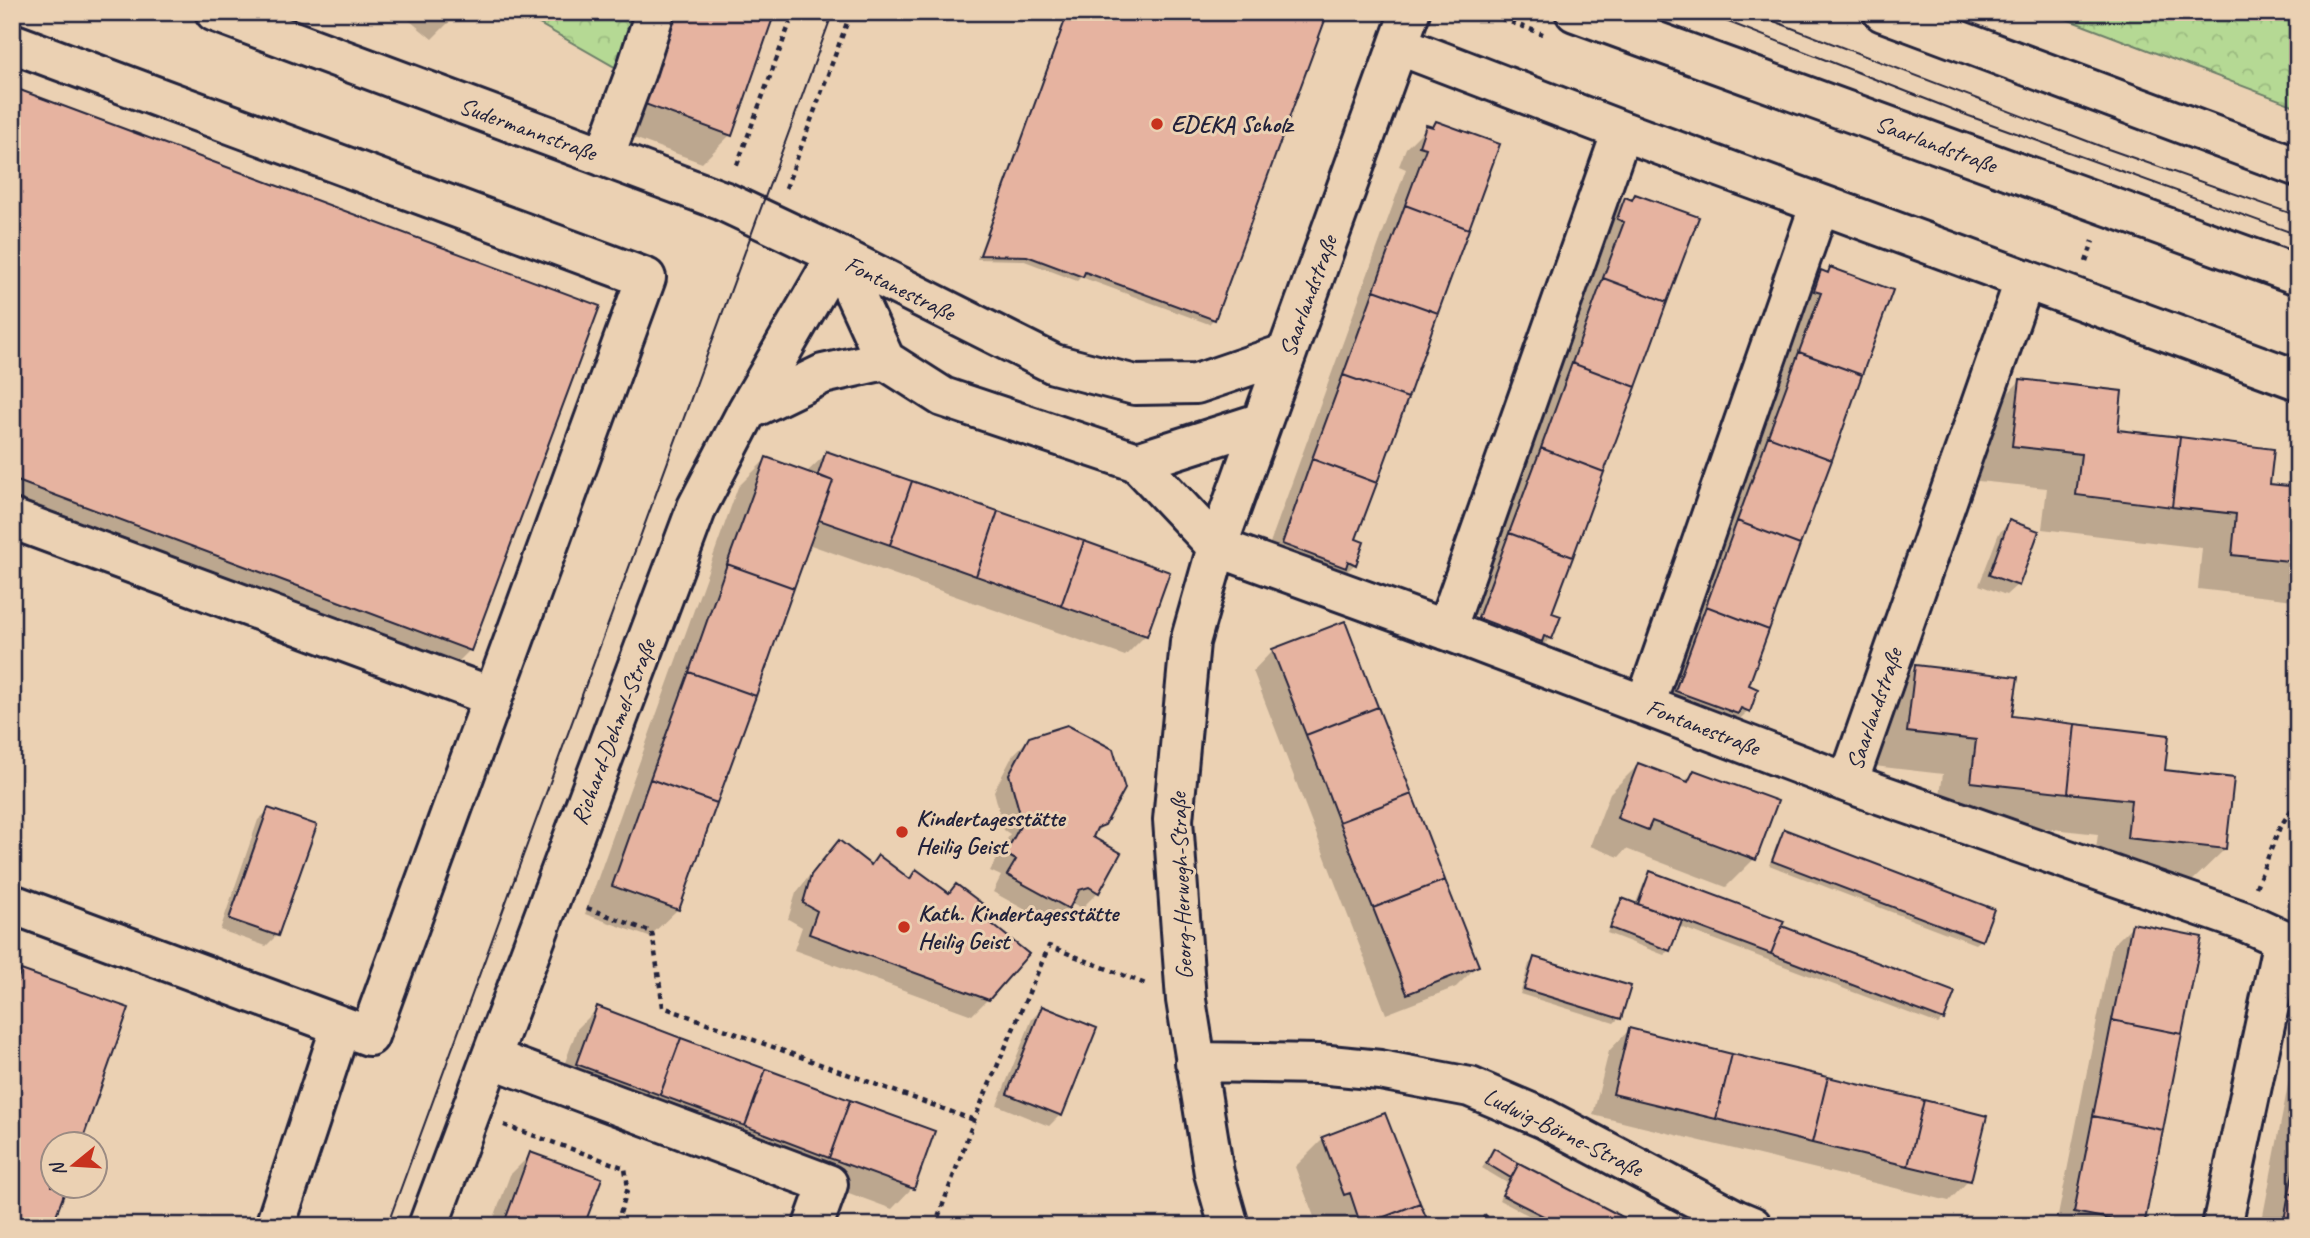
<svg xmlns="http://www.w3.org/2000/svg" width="2310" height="1238" viewBox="0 0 2310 1238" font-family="Caveat,sans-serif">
  <defs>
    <pattern id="park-crowns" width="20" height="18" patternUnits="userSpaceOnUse" patternTransform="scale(1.75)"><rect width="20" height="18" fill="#b5d994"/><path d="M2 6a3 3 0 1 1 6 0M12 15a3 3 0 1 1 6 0" fill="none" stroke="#9bba80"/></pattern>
  </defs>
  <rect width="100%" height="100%" fill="#ebd1b3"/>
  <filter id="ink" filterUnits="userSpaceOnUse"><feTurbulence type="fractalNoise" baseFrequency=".0143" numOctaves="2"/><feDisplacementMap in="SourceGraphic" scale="14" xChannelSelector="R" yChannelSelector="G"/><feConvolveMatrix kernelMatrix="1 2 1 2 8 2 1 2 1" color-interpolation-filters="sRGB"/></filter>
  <g filter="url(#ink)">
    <!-- park -->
    <path fill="url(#park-crowns)" stroke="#6c7e68" stroke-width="2" d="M538,12H670L641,82L536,22Z
      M2048,12H2298V107Z"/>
    <!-- shadow -->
    <path fill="#0003" fill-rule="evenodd" d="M399,12H459L432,39Z
      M658,12H773L730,135L702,163L615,131Z
      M1067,12H1326L1214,319L1209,324L1081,277L1077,281L1022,260L977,259Z
      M12,88L470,650L454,666L12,501Z
      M1436,123L1354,540L1355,564L1334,584L1262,565L1406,169L1399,166L1406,148L1427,127L1430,128Z
      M1635,196L1550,614L1551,638L1530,658L1458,639L1604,242L1597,240L1605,219L1626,199L1630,201ZM1470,613L1540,639V643L1469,617Z
      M1830,269L1746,687L1748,711L1728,731L1655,712L1801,293L1822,272L1826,274Z
      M2020,381L2116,432L2268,485L2298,489V596L2294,600L2198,589L2202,548L2042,529L2047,488L1978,481L1986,415Z
      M827,453L1146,635L1125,656L808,544L678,909L649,937L585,914L738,487L766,459L806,473Z
      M2010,522L2017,585L2006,595L1979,585L1999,533Z
      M1273,650L1477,966L1456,987L1386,1014L1253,671Z
      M1916,667L2011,718L2163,771L2225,849L2190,883L2093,872L2098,834L1937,816L1943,774L1874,766L1881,701Z
      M1030,738L1104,824L1090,838L1098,892L1082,908L1072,903L1051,924L993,892L1001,876L990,871L1010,834L1004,830L994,791L1013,755Z
      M1638,765L1684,782L1694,772L1754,859L1726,887L1626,849L1619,857L1590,846L1610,793Z
      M269,810L277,935L266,946L220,930L258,820Z
      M1785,831L1980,940L1975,944L1769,865L1780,836Z
      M839,842L869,866L878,857L908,880L916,872L947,895L956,886L985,920L988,999L972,1015L794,950L802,927L788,919L796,893L823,858Z
      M1651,873L1780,927L1943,1019L1938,1024L1678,926L1669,950L1664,955L1607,933L1617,905L1622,900L1635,905L1646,878Z
      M2133,925L2142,1226H2056L2112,946Z
      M1534,959L1619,1018L1614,1023L1520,994L1529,964Z
      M21,972L52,1144V1186H65L51,1226H12V981Z
      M598,1008L912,1188L892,1209L557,1085L577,1029Z
      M1043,1008L1060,1115L1049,1126L997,1105L1032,1019Z
      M1629,1030L1969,1180L1949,1201L1593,1115L1609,1051Z
      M2298,1055V1226H2261L2293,1059Z
      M1323,1139L1428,1226H1324L1322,1220L1316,1222L1295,1167Z
      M1495,1150L1518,1164L1637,1226H1549L1499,1200L1507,1183L1482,1168Z
      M531,1154L582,1226H491L510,1175Z"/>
    <!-- building -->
    <path fill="#e6b3a0" stroke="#22223b" stroke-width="2" d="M675,12H775L732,136L642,103Z
      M1068,12H1328L1215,320L1085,272L1083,277L1027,256L980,255Z
      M12,87L600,306L471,651L12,479Z
      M1436,121L1500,144L1469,229L1405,205L1426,148L1419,146L1426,125L1433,127Z
      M1635,194L1699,217L1667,302L1603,278L1624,222L1617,219L1625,197L1632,200Z
      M1405,205L1469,229L1438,313L1374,290Z
      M1830,267L1893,290L1862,375L1799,352L1821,293L1814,291L1821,270L1828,273Z
      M1603,278L1667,302L1636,387L1572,363Z
      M1374,290L1438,313L1408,398L1343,375Z
      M1799,352L1862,375L1832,460L1768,436Z
      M1572,363L1636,387L1604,472L1541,448Z
      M1343,375L1408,398L1377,483L1312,459Z
      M2020,379L2122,391L2118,430L2180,437L2172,507L2076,495L2081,454L2012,446Z
      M1768,436L1832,460L1800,545L1737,521Z
      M2180,437L2274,449L2270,484L2298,487V562L2232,555L2236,514L2172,507Z
      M1541,448L1604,472L1573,557L1509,533Z
      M826,451L912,481L890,545L819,520L833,481L818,475Z
      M766,457L833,481L794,588L727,564Z
      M1312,459L1377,483L1356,539L1364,542L1356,565L1348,561L1346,568L1282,544Z
      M912,481L998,511L976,576L890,545Z
      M998,511L1084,541L1061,606L976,576Z
      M2009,520L2039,531L2019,586L1989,575Z
      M1737,521L1800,545L1769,630L1706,606Z
      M1509,533L1573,557L1552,613L1561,616L1552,639L1544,636L1542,642L1478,618Z
      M1084,541L1170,572L1147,636L1061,606Z
      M727,564L794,588L756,696L689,672Z
      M1706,606L1769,630L1749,685L1758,689L1750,712L1741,708L1738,714L1675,691Z
      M1345,621L1378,707L1306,735L1272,649Z
      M1915,665L2018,677L2012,716L2075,724L2068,793L1971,782L1976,740L1907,732Z
      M689,672L756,696L717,803L650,779Z
      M1378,707L1412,794L1339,822L1306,735Z
      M2075,724L2169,735L2165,770L2234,778L2226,849L2127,838L2131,800L2068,793Z
      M1067,725L1113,749L1125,789L1105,825L1097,828L1093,837L1121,853L1099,893L1089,887L1079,890L1069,909L1007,875L1016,860L1005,854L1025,817L1020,814L1009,774L1029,737Z
      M1638,763L1688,782L1694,770L1778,801L1756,860L1652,821L1648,830L1617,818Z
      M650,779L717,803L679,910L612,886Z
      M1412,794L1445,880L1373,908L1339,822Z
      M268,808L317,825L278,936L229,919Z
      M1784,829L1994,909L1982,941L1772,861Z
      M839,840L871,865L878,855L910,879L916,869L949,893L956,884L992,911L987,920L1029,954L989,1000L809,934L817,911L803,903L811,875Z
      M1650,871L1784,921L1771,954L1638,904Z
      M1445,880L1479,966L1407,994L1373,908Z
      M1622,898L1682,921L1670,951L1610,928Z
      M2132,923L2202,937L2182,1034L2112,1020Z
      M1782,926L1955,992L1944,1020L1771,954Z
      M1534,957L1631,986L1621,1019L1524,989Z
      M21,970L129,1008L81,1144H52V1186H67L52,1226H12V994Z
      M597,1006L681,1038L660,1095L576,1064Z
      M1042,1006L1097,1028L1062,1116L1007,1094Z
      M2112,1020L2182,1034L2163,1130L2093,1116Z
      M1629,1028L1732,1054L1716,1119L1613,1094Z
      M681,1038L766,1069L745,1126L660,1095Z
      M1732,1054L1828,1077L1812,1143L1716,1119Z
      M766,1069L850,1100L829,1158L745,1126Z
      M1828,1077L1924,1100L1908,1166L1812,1143Z
      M850,1100L935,1131L914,1189L829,1158Z
      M1924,1100L1987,1116L1971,1181L1908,1166Z
      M1385,1113L1420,1203L1361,1226L1350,1193L1344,1195L1322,1137Z
      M2093,1116L2163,1130L2144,1226L2074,1212Z
      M1494,1148L1519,1163L1511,1178L1486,1163Z
      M2298,1148V1195L2289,1193Z
      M530,1152L602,1178L584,1226H503Z
      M1519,1163L1640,1226H1563L1502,1195Z
      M2289,1193L2298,1195V1226H2283Z
      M1420,1203L1430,1226H1361Z"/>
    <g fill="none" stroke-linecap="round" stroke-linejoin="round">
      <!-- minor casing -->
      <g stroke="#22223b" stroke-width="44">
        <path id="minor" d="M215,12L723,201L837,255L1054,364L1135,385L1196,384L1287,353
          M12,43L646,278L493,697L12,519
          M1398,45L1622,131L2298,380
          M604,157L636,71L655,12
          M837,255L885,360L943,397L1137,462L1262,422
          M747,411L823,374L885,360
          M1137,462L1217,547L1446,630L1848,783L2243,921L2298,946
          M1446,630L1622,131
          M1645,705L1820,204
          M1848,783L2025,279
          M12,904L369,1036L493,697
          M491,1058L828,1184L813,1226
          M1195,1062L1319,1064L1380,1070L1470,1087L1545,1119L1735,1219L1752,1226
          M275,1226L341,1026
          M428,1226L697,507L747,411L837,255
          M1229,1226L1214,1173L1186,1000L1173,820L1190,642L1217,547L1410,12
          M2222,1226L2283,940"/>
      </g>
      <!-- major casing -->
      <g stroke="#22223b" stroke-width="44">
        <path id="major" d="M1575,12L2298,275
          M1883,12L2298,167"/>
      </g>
      <!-- path -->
      <path stroke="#22223b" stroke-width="4.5" stroke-dasharray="5 5" stroke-linecap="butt" d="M1483,12L1543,34
        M737,165L794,12
        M786,188L851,12
        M2086,262L2093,241
        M2256,887L2280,827L2298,800
        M587,908L652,932L663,1007L974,1120
        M504,1125L625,1168L628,1188L616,1226
        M935,1226L974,1120L1049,946L1148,985
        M1477,1226L1490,1211"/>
      <!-- minor -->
      <use href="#minor" stroke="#ebd1b3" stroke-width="38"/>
      <!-- major -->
      <use href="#major" stroke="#ebd1b3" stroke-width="38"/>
      <!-- tram -->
      <path stroke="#22223b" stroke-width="2" d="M1703,12L1969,116L2298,235
        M1750,12L2108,149L2298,216
        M387,1226L833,12"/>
    </g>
  </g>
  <!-- markers -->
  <g fill="#c8321e" stroke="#ebd1b3" stroke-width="2.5">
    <circle cx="1157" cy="124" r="7"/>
    <circle cx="902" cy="832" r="7"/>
    <circle cx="904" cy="927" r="7"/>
  </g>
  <g text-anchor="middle" stroke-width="6" stroke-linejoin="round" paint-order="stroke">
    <!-- poi labels -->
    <g font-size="24" font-weight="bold" fill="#22223b" stroke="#ebd1b3" text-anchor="start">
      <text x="1171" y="132">EDEKA Scholz</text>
      <text x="916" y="826">Kindertagesstätte<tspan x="916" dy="28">Heilig Geist</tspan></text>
      <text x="918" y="921">Kath. Kindertagesstätte<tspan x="918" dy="28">Heilig Geist</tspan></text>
    </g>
    <!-- street labels -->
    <g font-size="24" fill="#22223b" stroke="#ebd1b3">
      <text transform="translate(528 129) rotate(20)" y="8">Sudermannstraße</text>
      <text transform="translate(1936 144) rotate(20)" y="8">Saarlandstraße</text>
      <text transform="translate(900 288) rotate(26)" y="8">Fontanestraße</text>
      <text transform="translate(1308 296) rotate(-70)" y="8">Saarlandstraße</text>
      <text transform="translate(1874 709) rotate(-71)" y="8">Saarlandstraße</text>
      <text transform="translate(1703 727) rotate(21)" y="8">Fontanestraße</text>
      <text transform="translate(613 732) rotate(-69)" y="8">Richard-Dehmel-Straße</text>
      <text transform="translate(1181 886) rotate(-92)" y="8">Georg-Herwegh-Straße</text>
      <text transform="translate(1563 1132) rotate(26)" y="8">Ludwig-Börne-Straße</text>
    </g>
  </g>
  <!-- margin -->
  <rect width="2310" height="1238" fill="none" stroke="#ebd1b3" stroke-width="42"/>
  <rect x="21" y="21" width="2268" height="1196" fill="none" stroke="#22223b" stroke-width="2.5" filter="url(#ink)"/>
  <!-- north arrow -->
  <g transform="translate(74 1165) rotate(252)"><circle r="33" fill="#ebd1b3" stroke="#9b8b83" stroke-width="2"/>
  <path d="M0-5L12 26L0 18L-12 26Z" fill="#c8321e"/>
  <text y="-10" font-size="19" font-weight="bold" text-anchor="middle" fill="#22223b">N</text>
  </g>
</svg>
